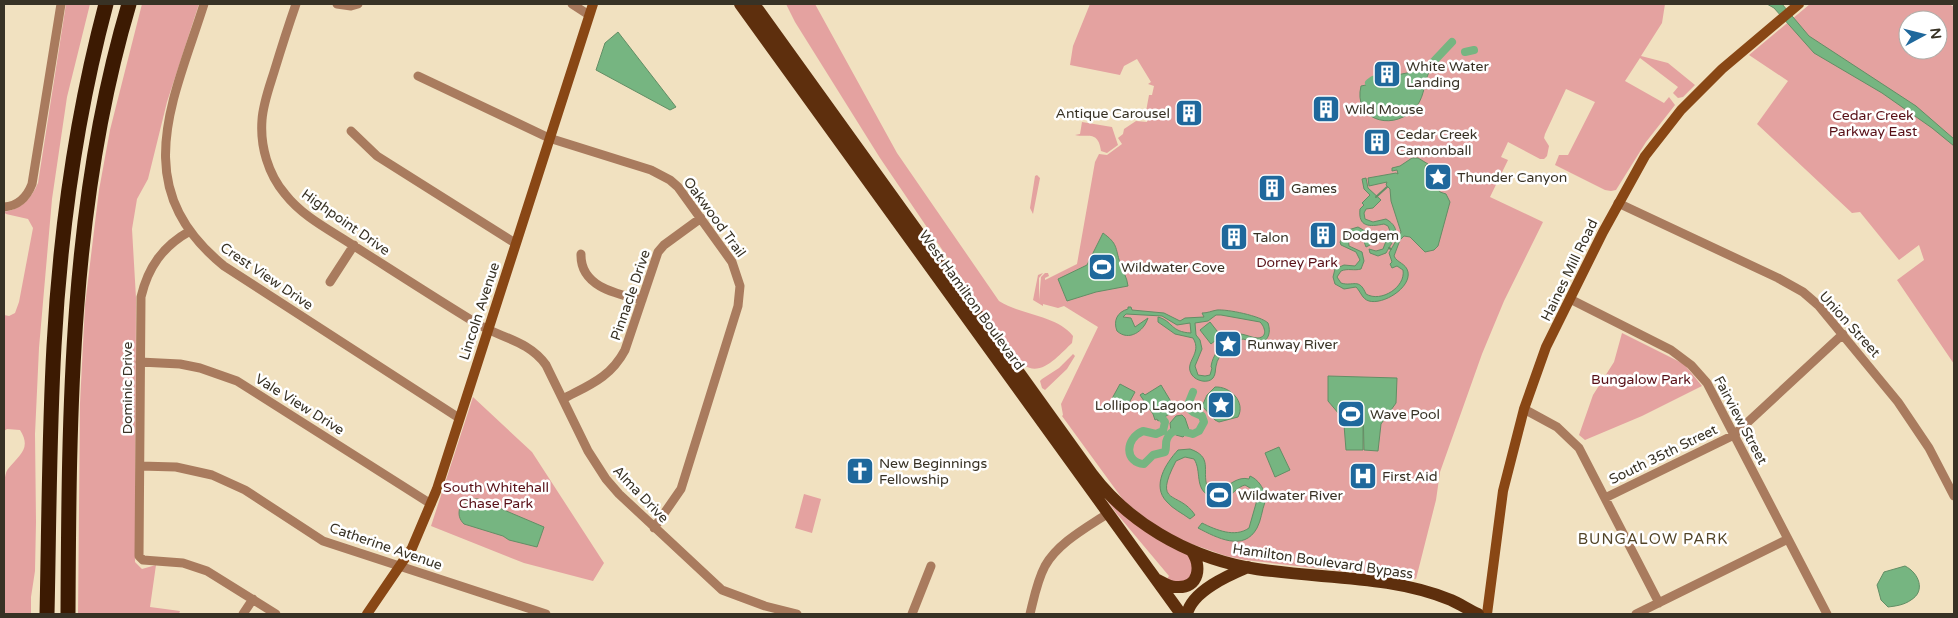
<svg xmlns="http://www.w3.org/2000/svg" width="1958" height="618" viewBox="0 0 1958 618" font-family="'Varela Round',sans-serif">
  <rect width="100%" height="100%" fill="#f1e1c0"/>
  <!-- green -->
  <path fill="#e4a2a0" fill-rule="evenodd" d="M66,4H90L67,97L52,199L39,348L35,434L36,522L35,571L31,597V614H4V484C5,479 5,473 8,469C19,455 32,449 20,430L7,429L4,431V315L9,316L15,313L19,302L33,228L28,219L6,214L4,212C22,209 31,199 38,183Z
    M142,4H199L167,102L148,179L137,199L132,229L136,298L135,562L142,569L156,565L150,607L180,611L179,614H78L80,403L85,305L99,190L110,130Z
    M786,4H815L897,153L999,301C1020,315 1057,315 1073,336L1072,343C1060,354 1041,378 1024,365L976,305L977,301L880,158L795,22Z
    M1090,4H1665L1662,23L1641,56L1668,63L1695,85L1683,97L1678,98L1673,93L1678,87L1640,58L1625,81L1664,103L1669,97L1675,105L1646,142L1616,190L1611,191L1605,190L1555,165L1559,155H1568L1595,102L1566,89L1545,134L1544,138L1549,146L1547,156L1544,159H1540L1508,142L1501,157L1508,160L1490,197L1543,222L1504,301L1482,354L1440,472L1436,500L1416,579L1395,574L1384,576L1245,560L1226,556L1186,542L1157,527L1124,501L1062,416L1063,415L1061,404L1098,327L1064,306L1058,308L1043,304V306L1033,300L1038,275L1043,273L1039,278V300L1041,277L1045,273H1048L1049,276L1045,278V280L1077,264L1095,162L1099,154L1107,155L1122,144L1118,138L1123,134L1124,129L1136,121L1147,122L1148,118L1145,117L1149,95H1152L1154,86L1148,84L1151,82L1137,59L1124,66L1120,75L1070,65L1073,46Z
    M1810,4H1949L1954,7V364L1897,280L1924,260L1919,245L1899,260L1860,212L1852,213L1757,124L1788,81L1749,55ZM1908,20H1938V50H1908Z
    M1082,122L1112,127L1118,145L1107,153L1101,151C1098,130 1088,138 1075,135L1080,134Z
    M1037,175L1040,178L1033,214L1030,208L1035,176Z
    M1622,333L1684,364L1702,386L1642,416L1585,440L1579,435L1593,395L1614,362Z
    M1073,354L1075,356L1067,369L1045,390L1042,388L1040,381L1042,379L1059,368Z
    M473,397L532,452L604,563L593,581L524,563L431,526Z
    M1094,483L1192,555V577L1180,584L1167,579L1169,576L1117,514Z
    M804,494L821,499L812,533L795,528Z"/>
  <!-- water -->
  <path fill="#76b581" stroke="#638e65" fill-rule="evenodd" d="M1767,4H1782L1809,36L1916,106L1954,139V146L1932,128L1882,93L1814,53L1774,8Z
    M618,32L676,107L670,110L596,70L605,43Z
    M1426,69L1429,72C1423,85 1425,100 1412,111C1390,131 1353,119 1361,86L1366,85L1369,81L1377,77L1380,83L1395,79L1394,74L1396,73L1397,75Z
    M1412,158H1418L1428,164L1425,166L1440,192L1446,194L1450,202L1438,246L1434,250L1425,252L1410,237L1404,236L1400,240L1394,256C1397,263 1406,263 1408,272C1411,288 1383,305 1369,301C1362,299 1361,292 1356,287L1344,289L1335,284L1333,277L1335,269L1344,265L1355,266L1360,260L1356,252L1341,245L1340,242L1348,230L1358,227L1365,231L1370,245L1366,247C1363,240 1363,231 1353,232L1348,237L1349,246L1362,252L1364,261L1361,269C1354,271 1348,268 1341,271L1337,277L1341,283C1353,287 1359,277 1366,294C1381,303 1406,287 1403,270L1397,266L1392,268L1390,264L1392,262L1389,253L1401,232L1391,201L1390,189L1386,185L1387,182L1369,186L1368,178L1396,173L1398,174L1397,170L1392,171V168L1400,166Z
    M1366,178L1368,188L1381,200L1373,208L1366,209L1364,213L1365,219L1373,222L1386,219C1403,229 1394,239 1386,253L1378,256L1370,253L1369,249L1376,251L1383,249L1390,231L1388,226L1384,224C1369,227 1358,227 1360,209L1364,205L1362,203L1370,195L1364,189L1362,179Z
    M1103,233C1118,244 1115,247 1120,263C1123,272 1127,277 1128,286L1096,292L1067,301L1058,279L1087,265Z
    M1128,307H1131L1132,310L1164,313L1180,321L1185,318L1204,317L1202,313C1208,313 1211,311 1217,310C1227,309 1261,316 1268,323C1271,332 1269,339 1261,344L1243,339C1232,343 1218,353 1216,366C1215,370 1216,374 1213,378C1208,384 1196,381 1192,375C1183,362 1203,354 1193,338L1175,334L1158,322V317C1173,321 1170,332 1191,333L1190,323L1177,325L1162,316L1126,314L1123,317L1131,318L1135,327L1148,318C1144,331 1129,342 1117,331C1113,321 1117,312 1128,309ZM1216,315H1221L1260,322C1265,327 1268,337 1258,338C1253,338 1247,335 1241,334C1226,340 1213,351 1211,367L1212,368L1210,375L1205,376L1198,375L1195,366L1202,349L1200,340L1196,335L1195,323L1208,321Z
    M1210,322L1221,336L1211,344L1200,330Z
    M1328,376L1397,378L1396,403L1381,424L1378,451L1364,450L1363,405V450H1346L1344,425L1339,414L1328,401Z
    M1120,384L1135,392L1124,412L1109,404Z
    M1161,385L1176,410L1158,421L1157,419L1155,420L1153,414L1140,395L1143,393L1145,395Z
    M1215,387C1230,386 1246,402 1238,417L1219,422L1215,420L1203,407V404L1207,395Z
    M1182,415L1185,418L1189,430L1183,437L1176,435L1171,431L1170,423L1176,416Z
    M1279,447L1290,470L1275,477L1265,453Z
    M1190,449C1213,457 1202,470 1207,486L1220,491C1229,485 1238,476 1249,479L1250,476C1259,480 1262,487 1266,495L1269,496L1270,498L1265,502C1262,510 1261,521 1257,528C1244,552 1217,538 1198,528L1202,523C1216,530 1235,538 1249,528L1257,500L1255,491L1245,485C1237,487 1233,495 1225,497C1221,499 1215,498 1210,496C1194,489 1202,471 1194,459L1185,457L1176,461C1152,507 1179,490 1195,515L1190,519C1182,513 1173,509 1167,502C1151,486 1166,463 1178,450Z
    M473,499H478L544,527L537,547L509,540L503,536L464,524C459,519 458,514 460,507Z
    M1905,566C1919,573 1926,591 1911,600C1904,605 1896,606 1888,607L1881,600L1877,585L1884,572Z"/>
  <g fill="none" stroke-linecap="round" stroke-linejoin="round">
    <!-- stream -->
    <path stroke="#638e65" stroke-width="2" d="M1376,197L1387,187
      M1389,248L1391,249"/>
    <!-- canal -->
    <path stroke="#76b581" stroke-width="8" d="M1465,52L1474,50
      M1394,74L1396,73
      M1419,77L1452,42
      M1369,83L1373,80L1381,77
      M1158,413L1165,422L1163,431L1156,434L1143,431C1124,439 1125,463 1144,464L1153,455L1165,452C1167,447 1165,443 1167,439C1172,426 1183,432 1193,434L1199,431L1204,422L1202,416L1193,412L1187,407L1193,392"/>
    <!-- street -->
    <path stroke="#a97b5e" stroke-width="9" d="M204,4C173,102 127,187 224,266L459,418
      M296,4C288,27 281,49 274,72C269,88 263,104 262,120C260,146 268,174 285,194C303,217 330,230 354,246C395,272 435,298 476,323C500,338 528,340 546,365L588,451L606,479L619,494L722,590L765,606L797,614
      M337,4L351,6L358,4
      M572,4L589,15
      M418,76L549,138L651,170L670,180L678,187L732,262L740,286L738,306L681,489L654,528
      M351,131L377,156L515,243
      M1618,203L1778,278L1803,292L1818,305L1898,402L1929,448L1954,496
      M4,207C18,206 27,197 32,184L61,4
      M190,231C163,246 148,267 141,297L139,556L143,560L183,563L207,571L276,614
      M581,254C580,287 617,294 642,300
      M330,282L354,245
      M1570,299L1671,350L1691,365L1707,383L1827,614
      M140,362L180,364L200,368L237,381L431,504
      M563,399C589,385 610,378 625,350L658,252L664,245L701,218
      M1524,409L1557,427L1579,448L1659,603
      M140,466L176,467L212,475L245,490L323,541L546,614
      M1605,498L1734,435L1843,334
      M243,614L253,599
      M912,614L931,566
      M1030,614C1034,598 1037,581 1045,566C1058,543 1086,528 1107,514
      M1636,614L1788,539"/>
    <!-- secondary -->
    <path stroke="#894715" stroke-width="10" d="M367,614L412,548L437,489L593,4
      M1487,614L1503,491L1524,409L1546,347L1603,232L1645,156L1681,110L1722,69L1799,4"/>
    <!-- primary -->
    <path stroke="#5e2f0d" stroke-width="12" d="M740,4L1181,614
      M754,4L1092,474C1128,522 1185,555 1245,567C1313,580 1385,573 1451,600C1460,604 1469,610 1478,614
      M1158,580C1164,583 1169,587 1176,587C1200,589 1202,565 1191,550
      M1187,614C1192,591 1229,575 1248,567"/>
    <!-- highway -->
    <path stroke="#3c1a02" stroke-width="15" d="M47,614C49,525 49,436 54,346C60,234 77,113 106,4
      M68,614C69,410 70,202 129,4"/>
  </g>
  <!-- icons -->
  <defs>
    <g id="building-square" transform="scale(1.4375)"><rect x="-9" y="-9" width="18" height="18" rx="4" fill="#1f689c" stroke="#fff"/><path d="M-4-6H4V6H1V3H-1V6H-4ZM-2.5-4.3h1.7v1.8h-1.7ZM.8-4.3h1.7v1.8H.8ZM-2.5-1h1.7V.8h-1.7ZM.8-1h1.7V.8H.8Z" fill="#fff"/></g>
    <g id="sight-square" transform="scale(1.4375)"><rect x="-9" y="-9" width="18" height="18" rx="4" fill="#1f689c" stroke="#fff"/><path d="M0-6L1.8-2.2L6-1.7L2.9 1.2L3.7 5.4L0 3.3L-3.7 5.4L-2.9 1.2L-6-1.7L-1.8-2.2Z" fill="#fff"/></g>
    <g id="stadium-square" transform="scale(1.4375)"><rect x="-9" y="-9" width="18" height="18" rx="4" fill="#1f689c" stroke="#fff"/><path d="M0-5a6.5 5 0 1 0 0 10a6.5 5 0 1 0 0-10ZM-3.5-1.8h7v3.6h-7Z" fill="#fff"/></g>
    <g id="church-square" transform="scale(1.4375)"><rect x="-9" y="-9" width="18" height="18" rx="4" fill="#1f689c" stroke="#fff"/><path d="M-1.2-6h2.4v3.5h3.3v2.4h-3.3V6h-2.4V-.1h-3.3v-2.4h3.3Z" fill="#fff"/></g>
    <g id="hospital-square" transform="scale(1.4375)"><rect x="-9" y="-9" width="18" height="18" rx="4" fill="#1f689c" stroke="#fff"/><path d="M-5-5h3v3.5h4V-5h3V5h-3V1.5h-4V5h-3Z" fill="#fff"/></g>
  </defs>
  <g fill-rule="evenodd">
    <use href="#building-square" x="1387" y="74"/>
    <use href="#building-square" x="1326" y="109"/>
    <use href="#building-square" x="1189" y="113"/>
    <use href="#building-square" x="1377" y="142"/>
    <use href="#sight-square" x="1438" y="177"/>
    <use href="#building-square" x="1272" y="188"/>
    <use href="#building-square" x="1323" y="235"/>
    <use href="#building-square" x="1234" y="237"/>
    <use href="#stadium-square" x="1102" y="267"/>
    <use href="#sight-square" x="1228" y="344"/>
    <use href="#sight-square" x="1221" y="405"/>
    <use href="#stadium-square" x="1351" y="414"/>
    <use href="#church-square" x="860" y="471"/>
    <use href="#hospital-square" x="1363" y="476"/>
    <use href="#stadium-square" x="1219" y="495"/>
  </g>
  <g text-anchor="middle" stroke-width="5" stroke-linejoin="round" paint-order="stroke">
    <!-- poi labels -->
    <g font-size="14" fill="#383225" stroke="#fff" text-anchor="start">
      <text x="1406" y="71">White Water<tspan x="1406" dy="16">Landing</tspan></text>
      <text x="1345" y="114">Wild Mouse</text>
      <text x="1170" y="118" text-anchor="end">Antique Carousel</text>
      <text x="1396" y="139">Cedar Creek<tspan x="1396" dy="16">Cannonball</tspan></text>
      <text x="1457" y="182">Thunder Canyon</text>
      <text x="1291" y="193">Games</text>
      <text x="1342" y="240">Dodgem</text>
      <text x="1253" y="242">Talon</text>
      <text x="1121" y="272">Wildwater Cove</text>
      <text x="1247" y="349">Runway River</text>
      <text x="1202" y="410" text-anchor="end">Lollipop Lagoon</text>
      <text x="1370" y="419">Wave Pool</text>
      <text x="879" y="468">New Beginnings<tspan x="879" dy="16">Fellowship</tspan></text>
      <text x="1382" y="481">First Aid</text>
      <text x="1238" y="500">Wildwater River</text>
    </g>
    <!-- park labels -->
    <g font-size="14" fill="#581017" stroke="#fff">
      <text x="1873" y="120">Cedar Creek<tspan x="1873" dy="16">Parkway East</tspan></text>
      <text x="1297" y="267">Dorney Park</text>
      <text x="1641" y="384">Bungalow Park</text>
      <text x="496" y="492">South Whitehall<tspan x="496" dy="16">Chase Park</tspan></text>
    </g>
    <!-- street labels -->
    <g font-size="14" fill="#383225" stroke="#fff">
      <text transform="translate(715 217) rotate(54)" y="5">Oakwood Trail</text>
      <text transform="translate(346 222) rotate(35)" y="5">Highpoint Drive</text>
      <text transform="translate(1569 270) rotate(-64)" y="5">Haines Mill Road</text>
      <text transform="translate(267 276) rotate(34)" y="5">Crest View Drive</text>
      <text transform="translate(630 295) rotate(-71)" y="5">Pinnacle Drive</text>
      <text transform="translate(972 300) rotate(54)" y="5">West Hamilton Boulevard</text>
      <text transform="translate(479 311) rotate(-72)" y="5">Lincoln Avenue</text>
      <text transform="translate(1850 324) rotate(48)" y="5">Union Street</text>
      <text transform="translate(127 388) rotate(-90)" y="5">Dominic Drive</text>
      <text transform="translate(300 404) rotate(32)" y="5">Vale View Drive</text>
      <text transform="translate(1741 420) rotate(62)" y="5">Fairview Street</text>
      <text transform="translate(1663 454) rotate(-26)" y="5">South 35th Street</text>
      <text transform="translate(641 494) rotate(46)" y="5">Alma Drive</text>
      <text transform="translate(386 546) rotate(19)" y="5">Catherine Avenue</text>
      <text transform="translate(1323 561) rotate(8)" y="5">Hamilton Boulevard Bypass</text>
    </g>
    <!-- neighbourhood labels -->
    <g font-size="15" letter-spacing="1" fill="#534529" stroke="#fff">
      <text x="1653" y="544">BUNGALOW PARK</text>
    </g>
  </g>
  <!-- border -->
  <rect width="1958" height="618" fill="none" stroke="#383225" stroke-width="10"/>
  <!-- north arrow -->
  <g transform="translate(1923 35) rotate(83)"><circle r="24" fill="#ffffff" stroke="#afada8"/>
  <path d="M0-4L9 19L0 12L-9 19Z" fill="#1f689c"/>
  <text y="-8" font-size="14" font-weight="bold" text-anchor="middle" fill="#383225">N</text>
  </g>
</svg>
